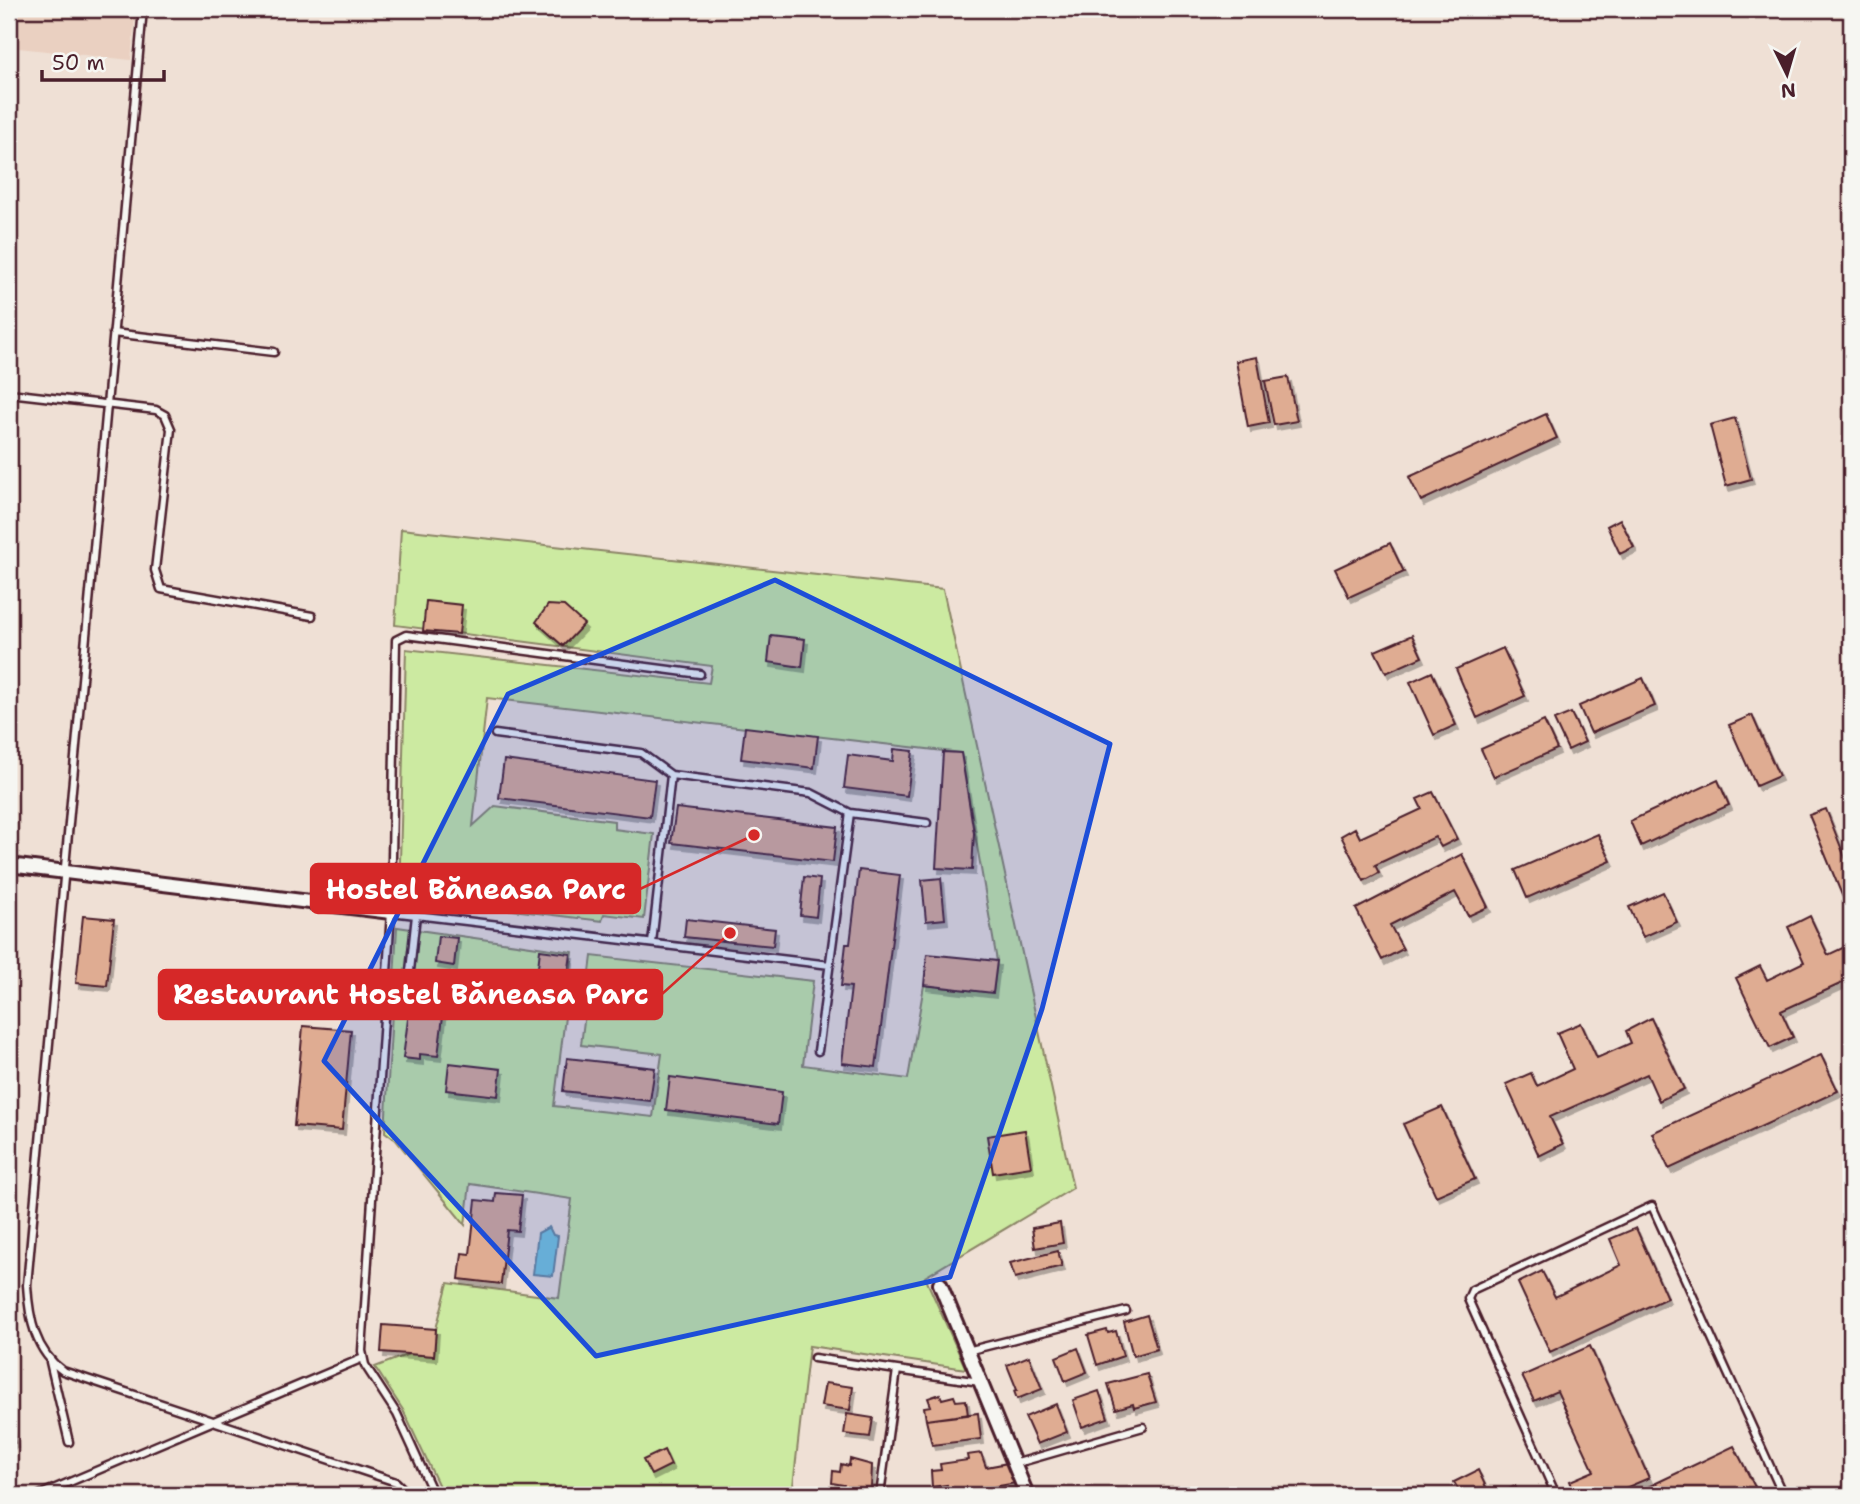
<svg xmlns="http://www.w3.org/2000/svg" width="1860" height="1504" viewBox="0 0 1860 1504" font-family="'Shantell Sans',sans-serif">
  <defs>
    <filter id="shadow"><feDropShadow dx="3" dy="5" stdDeviation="0" flood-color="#0004"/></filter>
  </defs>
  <rect width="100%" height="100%" fill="#efe0d5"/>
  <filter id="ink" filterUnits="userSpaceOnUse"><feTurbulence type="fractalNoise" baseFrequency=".0143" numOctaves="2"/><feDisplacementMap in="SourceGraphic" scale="14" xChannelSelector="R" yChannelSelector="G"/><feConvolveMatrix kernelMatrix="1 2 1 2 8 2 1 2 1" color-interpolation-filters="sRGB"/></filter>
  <g filter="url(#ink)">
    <!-- built -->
    <path fill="#ead0c1" d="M9,9H136L131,60L9,47Z"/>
    <!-- green -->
    <path fill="#cceaa1" stroke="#8b8466" stroke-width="2" d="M401,529L943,589L1073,1188L925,1277L966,1369L809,1346L792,1495H443L403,1410L375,1367L409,1354L434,1356L436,1329L448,1283L559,1298L572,1199L470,1184L465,1225L396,1140L385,1132L397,927L573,952L554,1106L653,1117L662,1054L581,1045L592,956L813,981L803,1065L908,1079L924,985L993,993L997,961L961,753L487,698L473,826L495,806L614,821V829L654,834L644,919L604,914L602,921L399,896L406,649L709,683L712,666L395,625Z"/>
    <!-- water -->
    <path fill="#7ac6d8" stroke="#678393" stroke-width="2" d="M549,1227L553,1235L558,1236L553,1276L533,1274L538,1233Z"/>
    <!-- building -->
    <path fill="#dfac92" stroke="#4a1f2b" stroke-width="2" filter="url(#shadow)" d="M1257,357L1269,423L1248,427L1236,361Z
      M1288,377L1297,421L1274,425L1265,381Z
      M1546,414L1557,438L1421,501L1409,477Z
      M1735,418L1751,479L1726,486L1710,425Z
      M1620,519L1634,547L1620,554L1607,526Z
      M1390,543L1404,572L1349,597L1335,569Z
      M426,601L462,605L459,634L423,631Z
      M548,605L564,606L584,624L563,646L536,622Z
      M771,635L805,639L802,667L768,662Z
      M1412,635L1422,657L1386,673L1375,651Z
      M1503,648L1525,696L1477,718L1456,669Z
      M1432,672L1456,725L1434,735L1410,682Z
      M1643,678L1655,706L1591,733L1579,706Z
      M1571,713L1585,742L1568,750L1554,720Z
      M1752,715L1779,776L1756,786L1729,725Z
      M1544,721L1557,749L1494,777L1481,749Z
      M745,727L818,736L814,768L741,759Z
      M894,749L913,751L907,796L844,788L848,755L893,761Z
      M943,752L961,753L974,833L972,870L936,868Z
      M504,760L655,780L650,817L499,798Z
      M1718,780L1729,805L1641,846L1630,821Z
      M1433,792L1457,839L1441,847L1435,837L1375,865L1379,873L1364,881L1341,836L1355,828L1360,838L1422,809L1417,799Z
      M676,808L837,827L833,862L671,843Z
      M1826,809L1851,873V903L1846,905L1809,815Z
      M1598,834L1611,861L1527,898L1515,870Z
      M1462,854L1488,907L1468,916L1455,892L1390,925L1403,949L1382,960L1356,909Z
      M859,870L900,875L876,1067L842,1063L851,987L841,986L846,944H850Z
      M804,877L820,879L816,917L800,915Z
      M941,878L945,919L926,921L922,880Z
      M1663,892L1677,922L1643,937L1629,907Z
      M83,916L114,919L107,986L76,983Z
      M1810,916L1828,955L1851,944V979L1781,1011L1793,1037L1770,1048L1736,978L1760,966L1767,980L1804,962L1788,927Z
      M686,919L775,929L773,946L684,937Z
      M438,936L457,938L454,966L435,963Z
      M540,950L571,954L565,997L535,993Z
      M927,954L997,961L993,993L924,985Z
      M412,988L446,992L438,1056L420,1054V1060L403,1058Z
      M1651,1018L1684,1089L1659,1101L1647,1074L1550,1117L1563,1144L1539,1156L1506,1084L1531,1073L1537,1086L1573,1069L1557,1033L1581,1023L1597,1058L1631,1043L1626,1031Z
      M303,1026L351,1030L342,1130L294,1126Z
      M1821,1055L1838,1091L1669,1169L1652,1133Z
      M567,1058L655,1068L650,1101L563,1091Z
      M449,1063L501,1069L498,1096L446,1090Z
      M670,1077L782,1092L778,1124L666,1110Z
      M1442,1107L1475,1179L1436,1196L1403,1124Z
      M1025,1130L1031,1167L993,1173L987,1136Z
      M496,1193L522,1195L518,1231L507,1230L501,1284L459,1279L462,1253L470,1254L476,1200L495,1202Z
      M1060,1223L1063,1243L1035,1248L1032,1228Z
      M1636,1228L1667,1298L1550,1352L1518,1283L1542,1271L1555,1297L1621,1265L1610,1239Z
      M1058,1251L1062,1266L1015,1278L1010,1263Z
      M1147,1315L1157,1349L1133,1356L1124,1322Z
      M383,1325L436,1329L434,1356L381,1352Z
      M1107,1330L1108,1333L1116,1331L1123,1356L1097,1365L1088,1335Z
      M1590,1346L1649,1478L1609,1495H1576L1570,1481L1594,1471L1557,1391L1534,1401L1522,1376Z
      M1078,1348L1087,1372L1065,1381L1056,1357Z
      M1029,1356L1042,1389L1017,1399L1014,1391L1017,1390L1007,1365Z
      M1147,1374L1156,1402L1134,1408L1133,1404L1116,1409L1108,1384Z
      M825,1383L853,1387L850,1410L821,1406Z
      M1099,1391L1108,1418L1082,1427L1073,1400Z
      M940,1394L942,1399L954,1396L956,1401L966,1400L968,1415L926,1420L924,1407L931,1406L928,1398Z
      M1056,1404L1067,1432L1037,1444L1025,1417Z
      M978,1413L981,1439L932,1445L926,1420Z
      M847,1414L873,1418L870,1437L844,1434Z
      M11,1420L15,1443L9,1444V1421Z
      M1734,1446L1759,1495H1631Z
      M664,1450L671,1465L651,1475L643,1460Z
      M981,1453L986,1467L1008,1463L1016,1483L948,1495L947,1485L932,1487L931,1471L941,1470L940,1464L968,1460L967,1455Z
      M850,1459L872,1465L871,1489L858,1488L857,1495L843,1494L844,1485L832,1483L833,1471L840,1472L841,1464L849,1466Z
      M1478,1470L1486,1487L1470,1495H1461L1454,1482Z
      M1515,1486L1520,1495H1497Z"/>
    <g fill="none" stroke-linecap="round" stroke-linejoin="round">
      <!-- lane casing -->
      <g stroke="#4a1f2b" stroke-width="11">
        <path id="lane" d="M143,9L27,1285C29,1319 35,1351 63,1371L396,1482L409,1495
          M113,333L274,352
          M9,393L156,410L165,415L171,429L155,570L161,589L312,616
          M495,734L641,753L671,775L811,793L850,813L927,823
          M391,912L830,965
          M652,943L671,775
          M410,971L416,915
          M818,1051L850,813
          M967,1351L1126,1311
          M814,1358L980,1382
          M50,1362L69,1442
          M1014,1464L1143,1427
          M39,1495L363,1358
          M434,1495L397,1414L365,1365L362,1351L391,912L396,640L406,635L700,674
          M880,1495L897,1370
          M1556,1495L1468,1299L1472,1290L1652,1206L1783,1495"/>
      </g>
      <!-- street casing -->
      <g stroke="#4a1f2b" stroke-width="18">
        <path id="street" d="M9,865L391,912
          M940,1284L1027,1495"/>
      </g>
      <!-- lane -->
      <use href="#lane" stroke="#f6f6f2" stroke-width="6"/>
      <!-- street -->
      <use href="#street" stroke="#f6f6f2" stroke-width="12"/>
    </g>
  </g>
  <!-- marked area -->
  <path fill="#1d4ed8" fill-opacity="0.2" stroke="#1d4ed8" stroke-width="5" stroke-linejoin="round" d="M775,580L1110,744L1042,1009L950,1277L596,1356L324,1061L508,694Z"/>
  <!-- callouts -->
  <path fill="none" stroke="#d62828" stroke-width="2.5" d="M754 835L640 889M730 933L662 994"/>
  <g fill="#d62828" stroke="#f6f6f2" stroke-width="2.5">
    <circle cx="754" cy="835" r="7"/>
    <circle cx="730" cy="933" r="7"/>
  </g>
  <g fill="#d62828" stroke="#d62828" stroke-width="2.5">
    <rect x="311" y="864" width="329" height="49" rx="7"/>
    <rect x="159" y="970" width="503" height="49" rx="7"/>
  </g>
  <g font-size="28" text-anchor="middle" font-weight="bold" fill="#fff">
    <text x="476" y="899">Hostel Băneasa Parc</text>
    <text x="411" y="1004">Restaurant Hostel Băneasa Parc</text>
  </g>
  <!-- margin -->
  <rect width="1860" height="1504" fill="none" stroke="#f6f6f2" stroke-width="35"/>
  <rect x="18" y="18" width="1825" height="1469" fill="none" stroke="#4a1f2b" stroke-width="2.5" filter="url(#ink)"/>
  <!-- north arrow -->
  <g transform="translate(1787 74) rotate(175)" stroke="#f6f6f2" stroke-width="5" paint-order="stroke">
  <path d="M0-5L12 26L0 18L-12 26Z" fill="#4a1f2b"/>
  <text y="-10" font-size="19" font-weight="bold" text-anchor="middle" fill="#4a1f2b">N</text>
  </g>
  <!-- scale -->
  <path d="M42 70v10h122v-10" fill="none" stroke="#4a1f2b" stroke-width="3.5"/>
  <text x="52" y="70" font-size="21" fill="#4a1f2b" stroke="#f6f6f2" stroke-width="5" paint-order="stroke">50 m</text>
</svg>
